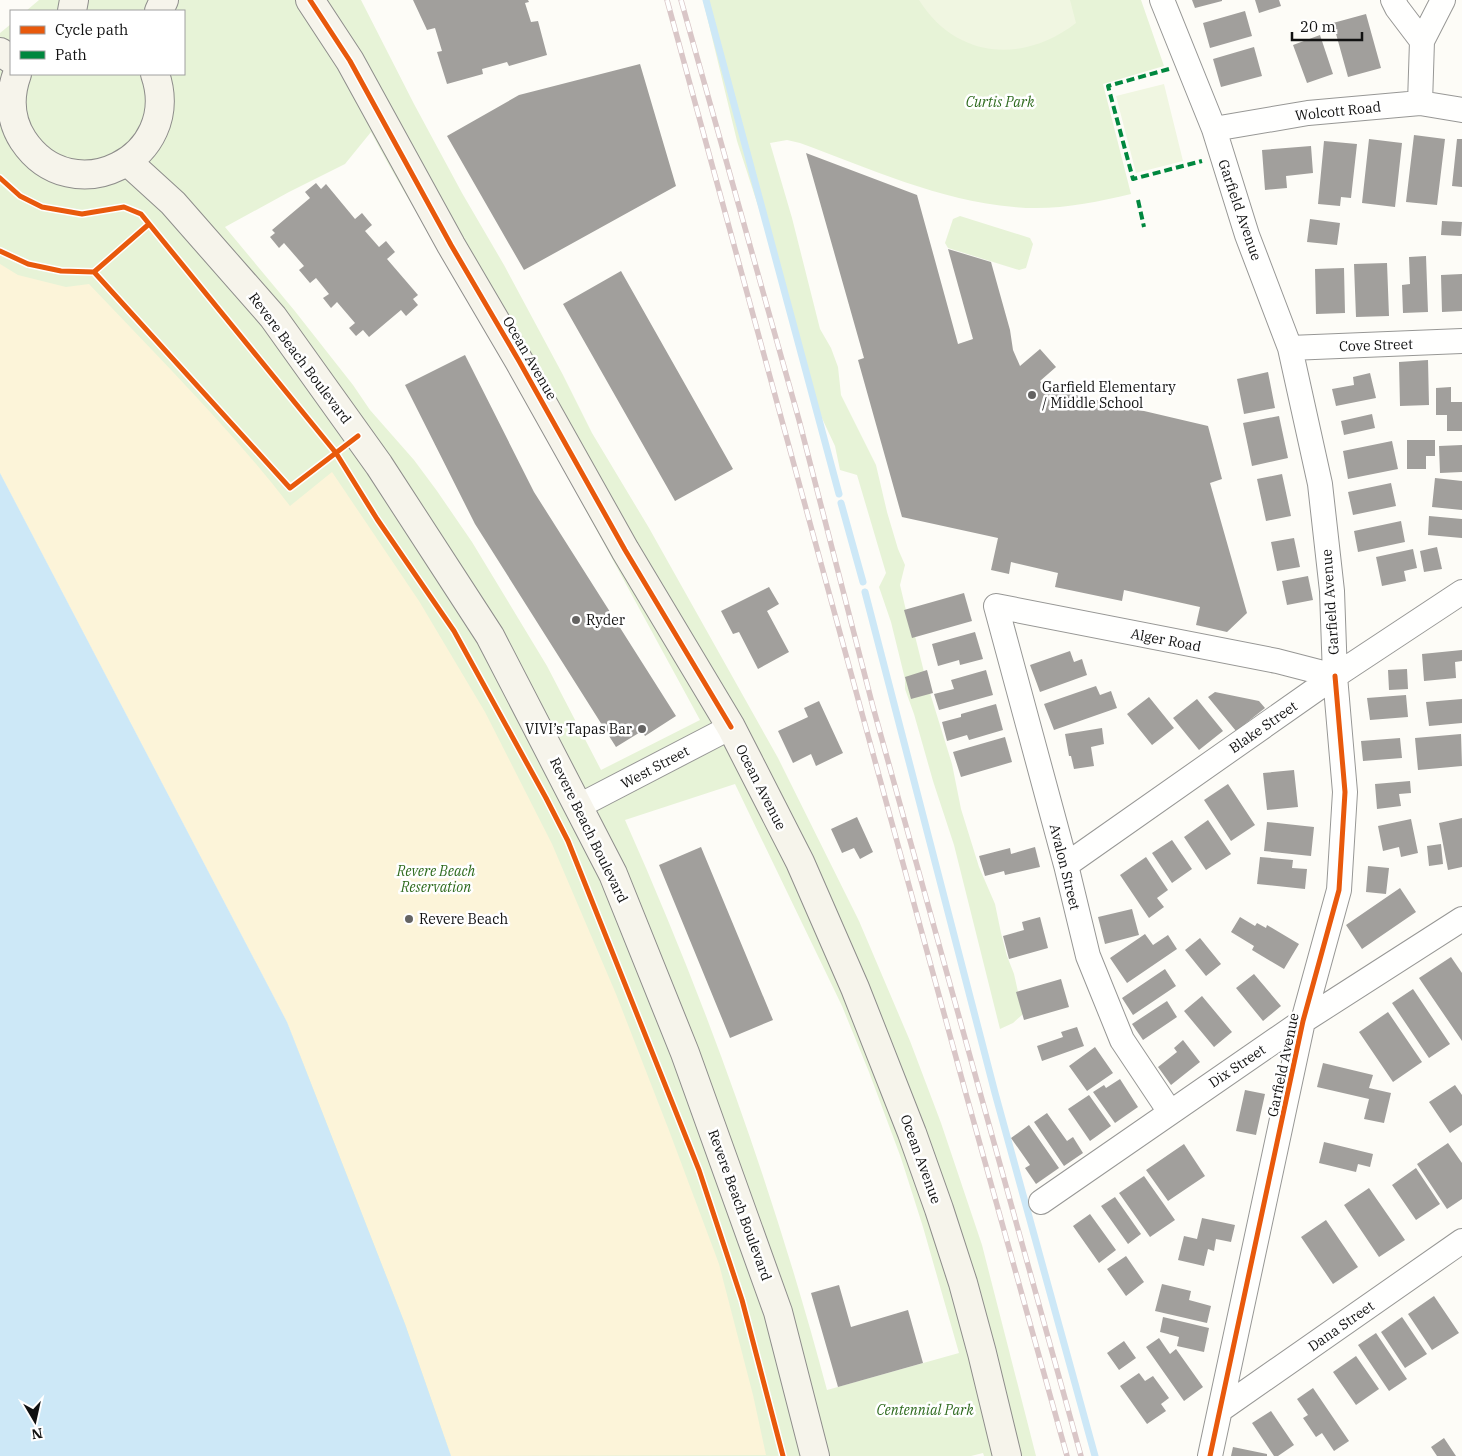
<svg xmlns="http://www.w3.org/2000/svg" width="1462" height="1456" viewBox="0 0 1462 1456" font-family="'IBM Plex Serif',serif">
  <rect width="100%" height="100%" fill="#fdfcf7"/>
  <!-- green -->
  <path fill="#e7f3d7" fill-rule="evenodd" d="M39,0H361L414,104L462,193L504,265L563,375L592,433L649,528L778,758L859,921L910,1041L941,1123L982,1245L1036,1456H984L983,1453L971,1456H451L287,1022L0,473V33L11,24V74H184V11H26ZM371,132C426,237 497,333 548,441L700,720L601,770L547,666L472,542L437,491L414,460L370,410L353,385L294,310L225,227L289,192L345,164ZM735,784L842,1006L869,1072L901,1158L923,1227L959,1353L827,1390C775,1195 707,1004 625,820Z
    M703,0H1141L1164,66L1103,84L1131,194C1093,203 1054,211 1014,207C940,201 869,168 800,143L787,140L770,143L792,218L820,329L831,348L838,367L841,395L876,465L887,512L898,549L905,565L900,585L908,619L915,636L926,680L952,764L961,809L979,867L995,904L1001,933L1007,956L1014,974L1023,1014L1013,1023L1000,1029L954,845L933,781L914,714L905,689V679L891,622L879,587L886,573L857,475L840,470L835,446L813,399L774,255L737,141Z
    M960,216L1030,238L1033,244L1026,268L1019,270L948,248L945,243L953,219Z"/>
  <!-- sand -->
  <path fill="#fcf4d9" d="M0,264L18,275L66,287L89,284C158,357 229,427 290,506L332,472L419,601L485,712L552,844L616,994L670,1133L719,1264L753,1395L766,1455L451,1456L405,1324L287,1022L0,473Z"/>
  <!-- pitch -->
  <path fill="#f0f6e1" d="M919,0H1070L1076,23C1023,64 956,59 919,0Z
    M1164,84L1183,161L1136,173L1116,96Z"/>
  <!-- water -->
  <path fill="#cde8f7" d="M0,473L287,1022L405,1324L451,1456H0Z"/>
  <g fill="none" stroke-linecap="round" stroke-linejoin="round">
    <!-- stream -->
    <path stroke="#cde8f7" stroke-width="7" d="M706,0L839,494
      M841,503L863,582
      M865,592L995,1093L1095,1456"/>
  </g>
  <!-- building -->
  <path fill="#a19f9c" d="M413,0H528L529,2L525,3L531,22L538,21L547,55L509,66L507,62L482,69L483,74L447,84L437,52L442,51L435,28L427,30Z
    M1192,0H1222V1L1195,8Z
    M1255,0H1279L1281,6L1259,13Z
    M1245,11L1252,36L1210,48L1203,23Z
    M1366,14L1381,68L1348,77L1333,23Z
    M1320,35L1333,74L1307,83L1293,45Z
    M1254,47L1262,76L1221,87L1213,59Z
    M640,64L676,186L524,270L447,136L519,95Z
    M1414,135L1445,139L1437,205L1406,202Z
    M1369,139L1402,143L1395,207L1362,203Z
    M1457,139H1462V187L1452,186Z
    M1324,141L1357,144L1351,198L1341,197L1340,206L1318,204Z
    M1311,146L1313,173L1286,176L1287,188L1265,190L1262,150Z
    M806,153L917,195L958,344L973,339L948,249L991,262L1010,330L1013,350L1020,366L1040,349L1056,367L1040,381L1042,383L1063,392L1208,426L1222,479L1210,483L1247,613L1227,632L1196,625L1200,607L1124,590L1122,601L1055,587L1058,573L1011,562L1009,574L991,570L998,538L902,517L858,360L864,358Z
    M316,183L321,189L326,184L355,219L362,213L372,225L365,231L379,247L386,241L395,252L387,259L418,295L413,299L418,305L406,316L401,310L369,337L363,330L356,336L349,328L355,323L337,302L331,308L323,298L329,294L316,278L310,283L299,270L304,266L284,243L279,248L270,237L275,233L272,230L310,198L305,192Z
    M1310,219L1340,223L1337,245L1307,242Z
    M1442,221L1462,222L1461,236L1441,235Z
    M1426,256L1428,312L1403,313L1402,285L1410,284L1409,257Z
    M1387,263L1389,316L1356,317L1354,264Z
    M1344,268L1345,313L1316,314L1315,269Z
    M621,271L733,469L675,501L563,304Z
    M1462,274V311L1442,312L1441,275Z
    M465,355L534,492L676,716L645,736L642,731L616,747L475,524L405,385Z
    M1428,360L1429,405L1400,406L1399,362Z
    M1268,372L1275,408L1244,414L1237,379Z
    M1370,373L1376,398L1336,406L1332,389L1354,385L1353,377Z
    M1451,387V402H1462V431H1447V415H1436V388Z
    M1372,414L1375,428L1344,435L1341,421Z
    M1279,416L1288,458L1252,466L1243,423Z
    M1407,440H1435V456H1426V469H1407Z
    M1392,441L1398,469L1348,479L1343,451Z
    M1462,445V472L1440,473L1439,446Z
    M1282,474L1291,516L1266,521L1257,479Z
    M1435,478L1462,481V510L1432,507Z
    M1391,483L1396,506L1353,515L1348,492Z
    M1429,516L1462,519V538L1428,535Z
    M1401,521L1405,542L1358,552L1354,531Z
    M1294,538L1300,567L1277,571L1271,542Z
    M1437,547L1442,569L1424,572L1420,551Z
    M1413,549L1417,568L1404,571L1406,581L1382,586L1376,557Z
    M1308,576L1313,600L1287,605L1282,581Z
    M769,587L779,604L767,611L789,652L758,669L739,632L733,634L721,611Z
    M964,593L972,621L912,638L904,610Z
    M975,632L983,659L960,665L959,660L938,666L932,644Z
    M1462,650V661L1455,662L1456,678L1424,681L1422,654Z
    M1070,651L1074,662L1082,659L1087,675L1040,692L1030,665Z
    M1407,669L1408,689L1389,690L1388,670Z
    M927,670L933,693L911,699L905,677Z
    M986,670L993,695L939,710L934,694L954,689L951,680Z
    M1096,686L1100,695L1111,691L1117,708L1054,730L1044,704Z
    M1215,692L1259,701L1265,708L1236,731L1208,697Z
    M1406,695L1408,717L1370,720L1367,698Z
    M1149,697L1174,728L1152,745L1127,714Z
    M1197,699L1223,731L1199,750L1173,718Z
    M1462,699V723L1429,726L1426,702Z
    M819,701L843,753L816,766L811,754L793,763L778,731L808,717L804,708Z
    M996,704L1003,730L969,740L967,735L947,741L942,722L961,717V714Z
    M1102,728L1104,744L1091,747L1094,766L1074,769L1071,756H1069L1065,734Z
    M1461,734L1462,766L1418,770L1415,738Z
    M1005,737L1012,762L961,777L953,752Z
    M1400,738L1402,758L1363,761L1361,741Z
    M1294,770L1298,807L1267,810L1263,773Z
    M1410,781L1411,793L1399,794L1401,806L1377,809L1375,784Z
    M1228,784L1255,825L1231,841L1204,800Z
    M857,817L873,852L860,859L854,848L842,853L831,829Z
    M1462,818V867L1448,870L1439,823Z
    M1411,819L1418,853L1401,857L1399,847L1383,851L1378,826Z
    M1208,820L1231,854L1206,870L1184,837Z
    M1267,822L1314,827L1311,856L1264,851Z
    M1172,840L1192,869L1172,883L1152,853Z
    M1441,844L1443,864L1429,866L1427,846Z
    M701,847L773,1020L730,1038L659,865Z
    M1035,847L1040,867L1005,875L1004,871L985,876L979,856L1010,848L1011,854Z
    M1146,857L1168,890L1157,898L1164,907L1149,918L1120,875Z
    M1260,857L1293,860L1292,868L1307,869L1305,889L1257,884Z
    M1368,866L1389,868L1386,894L1366,892Z
    M1400,888L1416,912L1362,949L1346,925Z
    M1132,909L1139,935L1105,944L1098,917Z
    M1040,917L1048,948L1009,959L1003,936L1024,930L1022,922Z
    M1240,917L1255,926L1257,923L1266,928L1267,925L1299,944L1284,969L1252,950L1254,946L1231,932Z
    M1145,934L1153,945L1168,935L1177,949L1127,983L1110,958Z
    M1200,938L1221,964L1206,976L1185,950Z
    M1451,957L1462,973V1041L1419,978Z
    M1165,969L1176,986L1133,1015L1122,998Z
    M1254,974L1281,1006L1263,1021L1236,988Z
    M1061,979L1069,1007L1024,1020L1016,992Z
    M1413,989L1450,1044L1429,1058L1392,1003Z
    M1202,996L1232,1032L1214,1047L1184,1011Z
    M1167,1001L1177,1017L1143,1040L1132,1024Z
    M1388,1012L1422,1062L1393,1082L1359,1032Z
    M1077,1027L1084,1046L1042,1061L1037,1046L1063,1037L1061,1032Z
    M1183,1040L1200,1062L1171,1085L1158,1067L1177,1052L1174,1048Z
    M1095,1047L1113,1073L1087,1091L1069,1066Z
    M1323,1063L1373,1075L1369,1088L1391,1093L1384,1123L1364,1119L1369,1099L1317,1087Z
    M1120,1079L1138,1107L1115,1123L1093,1092L1104,1085L1106,1088Z
    M1455,1085L1462,1095V1125L1450,1133L1429,1102Z
    M1245,1090L1265,1094L1256,1135L1236,1131Z
    M1089,1095L1111,1126L1090,1141L1068,1109Z
    M1047,1113L1067,1141L1073,1137L1083,1153L1064,1166L1034,1122Z
    M1029,1125L1059,1168L1036,1184L1025,1168L1030,1165L1011,1138Z
    M1324,1142L1373,1154L1370,1167L1358,1164L1356,1172L1319,1163Z
    M1448,1143L1462,1163V1199L1447,1209L1417,1164Z
    M1184,1144L1205,1176L1168,1201L1146,1170Z
    M1416,1168L1440,1204L1416,1220L1392,1185Z
    M1144,1176L1175,1220L1150,1237L1119,1193Z
    M1369,1188L1405,1240L1379,1257L1344,1205Z
    M1115,1197L1141,1234L1128,1244L1101,1206Z
    M1090,1214L1116,1250L1099,1263L1073,1226Z
    M1202,1218L1235,1225L1231,1242L1216,1239L1214,1251L1208,1249L1204,1266L1178,1260L1184,1236L1197,1239Z
    M1326,1220L1358,1267L1333,1284L1301,1237Z
    M1126,1256L1144,1282L1126,1296L1107,1269Z
    M1162,1284L1191,1291L1189,1300L1211,1306L1207,1323L1155,1311Z
    M839,1285L851,1327L908,1310L923,1363L838,1387L811,1293Z
    M1434,1296L1459,1333L1432,1350L1408,1314Z
    M1163,1317L1209,1328L1204,1352L1177,1346L1179,1337L1160,1332Z
    M1402,1317L1427,1354L1405,1368L1381,1332Z
    M1376,1333L1407,1379L1389,1391L1358,1345Z
    M1159,1338L1170,1354L1176,1349L1203,1387L1184,1401L1146,1347Z
    M1124,1341L1136,1358L1119,1370L1107,1353Z
    M1356,1356L1379,1389L1356,1405L1333,1372Z
    M1139,1373L1145,1381L1153,1376L1169,1398L1161,1404L1166,1411L1147,1424L1120,1386Z
    M1313,1388L1349,1441L1334,1451L1322,1433L1316,1437L1303,1418L1308,1415L1297,1399Z
    M1271,1411L1294,1445L1278,1456H1274L1252,1423Z
    M1444,1438L1456,1456H1437L1431,1447Z
    M1233,1447L1267,1454V1456H1231Z"/>
  <g fill="none" stroke-linecap="round" stroke-linejoin="round">
    <!-- minor casing -->
    <g stroke="#979795" stroke-width="26">
      <path id="minor" d="M1162,0L1214,129L1247,235L1290,348L1320,484L1332,591L1335,676L1345,792L1339,890L1303,1021L1210,1456
        M1393,0L1397,8L1422,41
        M1420,103L1422,41L1443,0
        M1214,129L1308,113L1420,103L1462,110
        M1290,348L1462,341
        M579,806L731,727
        M1066,865L1335,676L1462,592
        M1170,1112L1122,1040L1088,956L1066,865L996,606L1277,661L1335,676
        M1041,1202L1303,1021L1462,919
        M1220,1410L1462,1241"/>
    </g>
    <!-- secondary casing -->
    <g stroke="#8e8d8b" stroke-width="30">
      <path id="secondary" d="M310,0L350,61L451,245L519,361L625,550L731,727L800,862L855,988L912,1133L939,1209L963,1283L982,1353L1007,1456
        M72,11L74,0
        M159,11L164,0
        M0,52L11,59
        M17,74C9,96 10,120 23,140C72,214 184,158 155,74
        M128,162L173,203L273,317L379,465L490,636L613,874L685,1053L778,1312L815,1456"/>
    </g>
    <!-- minor -->
    <use href="#minor" stroke="#fffffe" stroke-width="24"/>
    <!-- secondary -->
    <use href="#secondary" stroke="#f6f4eb" stroke-width="28"/>
    <!-- rail casing -->
    <g stroke="#d9c6c7" stroke-width="5.5">
      <path id="rail" d="M667,0L966,1094L1067,1456
        M681,0L799,420L873,707L1081,1456"/>
    </g>
    <!-- rail -->
    <use href="#rail" stroke="#fff" stroke-width="4" stroke-dasharray="11" stroke-linecap="butt"/>
    <!-- quiet -->
    <path stroke="#00873e" stroke-width="4" stroke-dasharray="8 4" stroke-linecap="butt" d="M1169,69L1108,86L1133,179L1202,161
      M1138,200L1144,227"/>
    <!-- cycleway casing -->
    <g stroke="#fff" stroke-width="8">
      <path id="cycleway" d="M310,0L350,61L451,245L519,361L625,550L731,727
        M0,178L20,196L42,207L82,214L124,207L141,214L336,453L377,519L454,631L546,798L568,841L699,1170L742,1300L783,1456
        M0,251L28,264L61,271L94,272L290,488L358,436
        M94,272L149,224
        M1210,1456L1303,1021L1339,890L1345,792L1335,676"/>
    </g>
    <!-- cycleway -->
    <use href="#cycleway" stroke="#e8590c" stroke-width="5"/>
  </g>
  <!-- markers -->
  <g fill="#646362" stroke="#fff" stroke-width="2">
    <circle cx="1032" cy="395" r="5"/>
    <circle cx="576" cy="620" r="5"/>
    <circle cx="642" cy="729" r="5"/>
    <circle cx="409" cy="919" r="5"/>
  </g>
  <g text-anchor="middle" stroke-width="5" stroke-linejoin="round" paint-order="stroke">
    <!-- park labels -->
    <g font-size="14" font-style="italic" fill="#2f6b1f" stroke="#fff">
      <text x="1000" y="107">Curtis Park</text>
      <text x="436" y="876">Revere Beach<tspan x="436" dy="16">Reservation</tspan></text>
      <text x="925" y="1415">Centennial Park</text>
    </g>
    <!-- street labels -->
    <g font-size="14" fill="#111" stroke="#fff">
      <text transform="translate(1338 111) rotate(-6)" y="5">Wolcott Road</text>
      <text transform="translate(1240 210) rotate(71)" y="5">Garfield Avenue</text>
      <text transform="translate(1376 345) rotate(-2)" y="5">Cove Street</text>
      <text transform="translate(300 358) rotate(53)" y="5">Revere Beach Boulevard</text>
      <text transform="translate(530 358) rotate(60)" y="5">Ocean Avenue</text>
      <text transform="translate(1330 602) rotate(-94)" y="5">Garfield Avenue</text>
      <text transform="translate(1166 640) rotate(11)" y="5">Alger Road</text>
      <text transform="translate(1263 727) rotate(-35)" y="5">Blake Street</text>
      <text transform="translate(655 767) rotate(-28)" y="5">West Street</text>
      <text transform="translate(761 787) rotate(63)" y="5">Ocean Avenue</text>
      <text transform="translate(589 830) rotate(64)" y="5">Revere Beach Boulevard</text>
      <text transform="translate(1065 867) rotate(76)" y="5">Avalon Street</text>
      <text transform="translate(1283 1065) rotate(-78)" y="5">Garfield Avenue</text>
      <text transform="translate(1237 1066) rotate(-34)" y="5">Dix Street</text>
      <text transform="translate(921 1159) rotate(70)" y="5">Ocean Avenue</text>
      <text transform="translate(740 1205) rotate(70)" y="5">Revere Beach Boulevard</text>
      <text transform="translate(1341 1326) rotate(-35)" y="5">Dana Street</text>
    </g>
    <!-- poi labels -->
    <g font-size="14" fill="#111" stroke="#fff" text-anchor="start">
      <text x="1042" y="392">Garfield Elementary<tspan x="1042" dy="16">/ Middle School</tspan></text>
      <text x="586" y="625">Ryder</text>
      <text x="632" y="734" text-anchor="end">VIVI’s Tapas Bar</text>
      <text x="419" y="924">Revere Beach</text>
    </g>
  </g>
  <!-- legend -->
  <rect x="10" y="10" width="175" height="65" fill="#ffffff" stroke="#a0a0a0"/>
  <rect x="20" y="26" width="25" height="8" fill="#e8590c" stroke="#a0a0a0"/>
  <text x="55" y="35" font-size="15" fill="#111111">Cycle path</text>
  <rect x="20" y="51" width="25" height="8" fill="#00873e" stroke="#a0a0a0"/>
  <text x="55" y="60" font-size="15" fill="#111111">Path</text>
  <!-- north arrow -->
  <g transform="translate(35 1421) rotate(171)" stroke="#ffffff" stroke-width="4" paint-order="stroke">
  <path d="M0-4L9 19L0 12L-9 19Z" fill="#111111"/>
  <text y="-8" font-size="14" font-weight="bold" text-anchor="middle" fill="#111111">N</text>
  </g>
  <!-- scale -->
  <path d="M1292 32v8h70v-8" fill="none" stroke="#111111" stroke-width="2.5"/>
  <text x="1300" y="32" font-size="15" fill="#111111" stroke="#ffffff" stroke-width="4" paint-order="stroke">20 m</text>
</svg>
